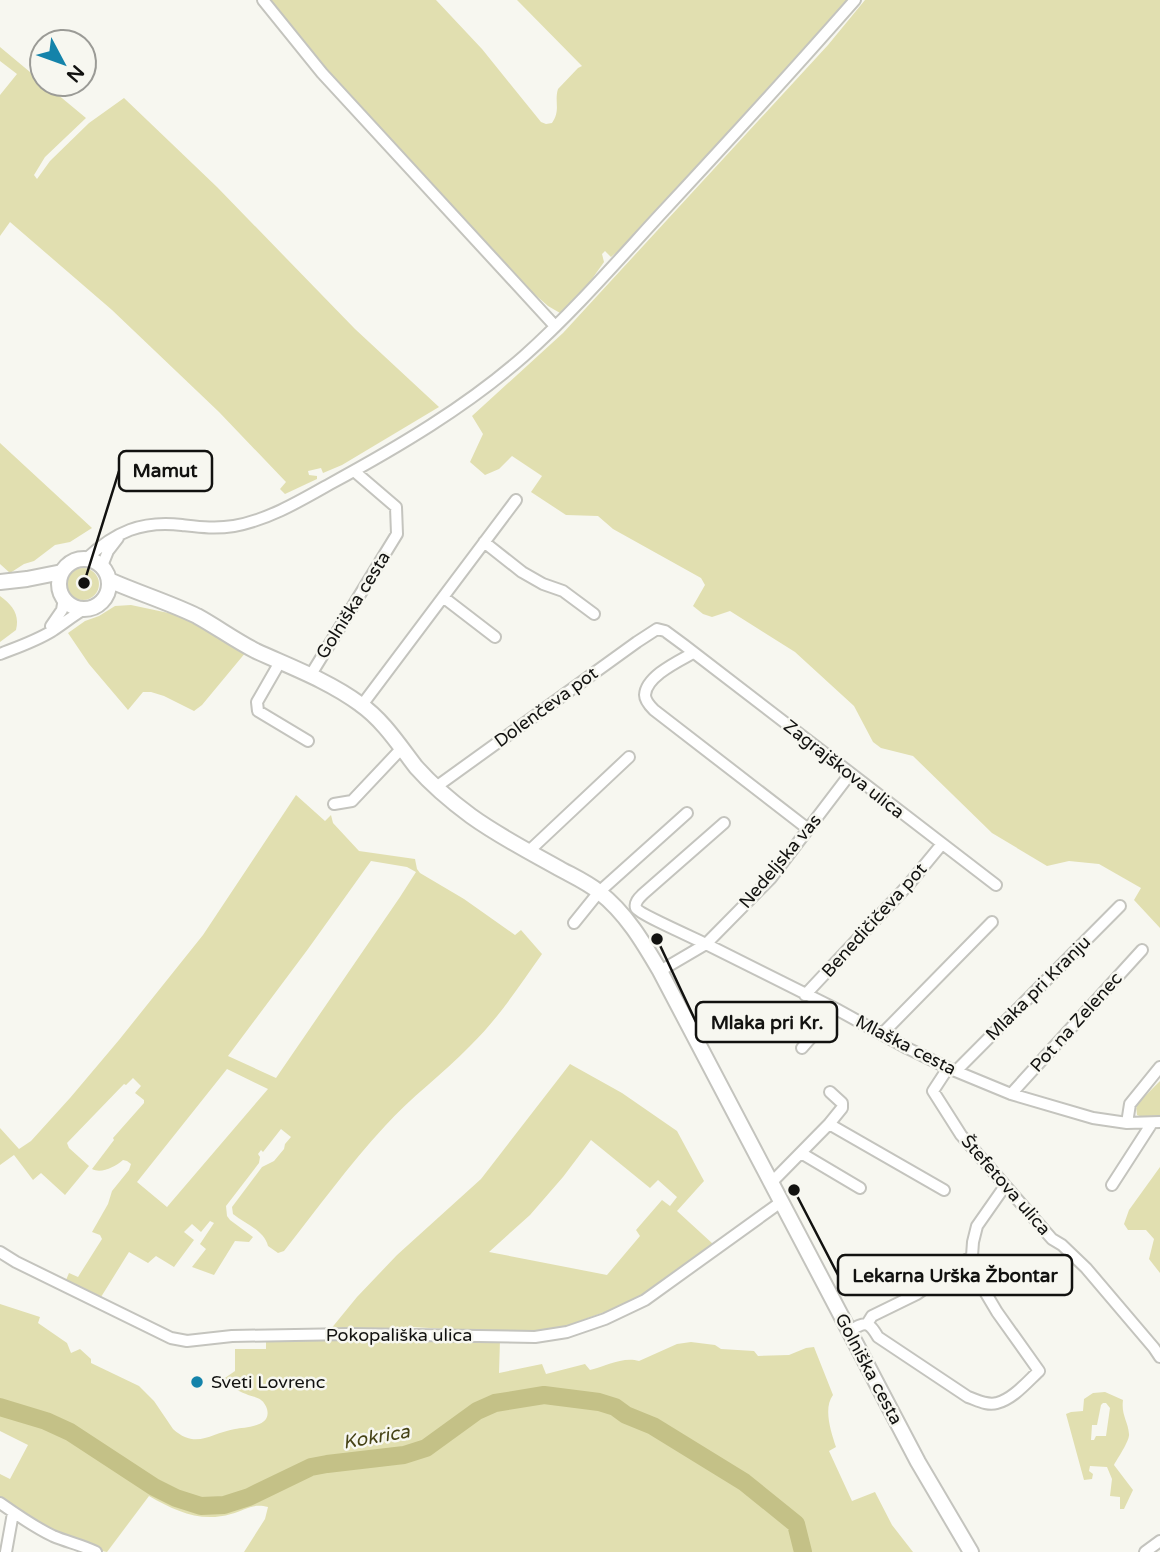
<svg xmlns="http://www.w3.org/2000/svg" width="1160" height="1552" viewBox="0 0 1160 1552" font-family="'Varela Round',sans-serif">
  <rect width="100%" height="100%" fill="#f7f7f0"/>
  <!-- green -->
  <path fill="#e1dfb0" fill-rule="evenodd" d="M269,0H436L482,49L541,122L546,124L552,123C561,110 554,102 558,89L578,68L582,66L517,0H850L624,246L611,257L605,251L602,254L604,262L587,286L560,313L548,306L532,292L317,64Z
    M865,0H1160V928L1134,900L1141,888L1099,864L1069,861L1047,866L992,833L913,756L881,748L873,742L854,706L795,652L730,611L712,617L703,614L693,606L705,585L701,578L613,529L598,516L566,515L531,492L542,476L512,456L499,469L485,475L470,462L483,434L472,416L563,333L828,45Z
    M0,47L42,82V84H45L86,118L45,157L34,175L37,179L50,161L89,123L124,98L217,187L355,329L439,407L342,465L323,473L321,468L308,471L309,475L317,476V479L285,494L280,489L286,482L219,412L112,310L10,222L0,236V95L17,74L0,61Z
    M0,443L92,528L70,542L55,545L34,561L24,564L10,573L0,564Z
    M67 584a16 16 0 1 1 32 0a16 16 0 1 1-32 0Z
    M0,596C12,605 20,614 16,630L0,642Z
    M131,605L178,615L246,652L202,705L194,711L164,696L151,692H143L128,710L89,664L68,633L85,621L99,616L115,606Z
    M296,795L325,821L331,815L333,823L359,851L415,859L417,869L420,873L464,899L515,935L521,930L542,954C520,985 498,1019 470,1046C443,1074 411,1097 385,1126C349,1165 317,1209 284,1251L278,1253L268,1246C264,1230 245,1224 233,1214L232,1207L262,1167L274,1161L284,1149L285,1144L291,1137L281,1129L263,1152L261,1150L258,1154L260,1157L259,1163L226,1206L227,1216L230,1220L253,1237L249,1242L235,1241L214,1275L192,1267L206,1249L200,1244L214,1223L210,1221L201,1232L192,1224L184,1232L194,1240L174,1267L156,1256L148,1263L129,1252L101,1297L66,1280L69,1273L78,1277L102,1239L100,1235L92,1232L108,1204L112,1191L129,1170L131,1164L127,1161L123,1160C115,1167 101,1174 92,1169L114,1140L113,1138L144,1103V1100L135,1093L141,1086L133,1078L126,1085L124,1084L67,1143L69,1148L89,1166L65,1195L41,1173L33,1180L14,1155L0,1165V1128L19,1149L31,1141L70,1098L119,1040L203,935ZM371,861L407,867L416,872L400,897L276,1078L228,1056L308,949ZM227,1069L268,1089L167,1207L137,1182Z
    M570,1064L622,1093L677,1131L704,1181L677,1211L713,1244L708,1250L652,1291L627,1304L560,1328L525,1334L413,1327L402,1331L330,1330L357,1297L397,1255L481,1179ZM591,1140L650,1188L658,1180L677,1197L670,1206L662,1200L636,1230L640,1236L607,1275L489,1252L530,1215L563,1177Z
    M1160,1081V1119L1149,1120L1137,1115L1136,1105Z
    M1160,1167V1273L1149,1259L1154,1239L1146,1230H1128L1124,1224L1129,1210Z
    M0,1304L40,1317L38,1323L67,1343L71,1353L80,1349L91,1359V1363L139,1386L154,1401L173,1429C196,1450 211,1433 235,1429C245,1427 272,1427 267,1409C266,1406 264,1402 261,1400C258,1397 250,1396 246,1394C237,1391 230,1385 222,1380L235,1371V1349H266V1338L500,1340L499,1373L542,1364L546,1374L585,1364L590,1370C605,1366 624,1356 639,1361L677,1344L691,1342L715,1345L721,1349L754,1351L758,1356L789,1355L806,1348L814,1347L833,1395C823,1408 831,1432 836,1447L829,1451L852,1501L875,1492L892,1525L913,1552H244L265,1519L268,1507C252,1503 246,1510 231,1514C201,1523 175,1511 149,1496L107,1552C100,1551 94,1547 87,1544C57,1533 24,1519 0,1497V1474L10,1479L28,1445L0,1431V1412C20,1418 42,1421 61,1432C65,1435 69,1439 73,1442C81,1447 90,1449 97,1454C130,1475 166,1507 206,1508C265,1510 300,1455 362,1466L366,1462L405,1457L426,1452L441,1442L459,1427L479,1413L493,1408L517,1406L536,1401L554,1399L601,1404L653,1429L663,1437L667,1436C659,1421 641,1419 627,1412C619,1409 612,1403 603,1400C569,1390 510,1384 479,1405C470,1411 463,1420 455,1426C441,1437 424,1446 408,1452C400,1456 391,1455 382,1456C359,1459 336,1459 313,1464C276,1473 244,1506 204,1502C171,1498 127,1468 101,1449C91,1442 81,1433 70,1427C49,1415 24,1410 0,1403Z
    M1105,1392L1123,1400C1121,1415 1128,1421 1129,1434C1130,1440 1118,1458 1114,1465L1133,1490L1124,1509H1120V1497L1110,1496L1112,1479L1107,1467L1090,1466L1089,1471L1093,1474L1092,1479L1084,1480L1066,1414L1071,1412L1083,1411L1084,1399L1093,1393ZM1103,1403H1106L1110,1408L1106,1436H1096L1094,1440H1091L1092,1425H1097L1101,1405Z"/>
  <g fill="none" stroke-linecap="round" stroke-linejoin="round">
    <!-- river -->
    <path stroke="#c4c187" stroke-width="18" d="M0,1407L46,1421L70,1432L154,1487L176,1498L201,1506L224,1505L249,1497L311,1467L327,1464L404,1455L426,1448L477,1411L495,1403L544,1395L599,1402L615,1407L626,1415L653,1426L744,1482L796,1524L803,1552"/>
    <!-- minor casing -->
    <g stroke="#c4c4be" stroke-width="14">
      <path id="minor" d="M263,0L322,73L555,326
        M484,542L522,572L543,584L563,591L594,614
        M86,559C115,532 142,520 182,525C200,527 215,529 234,526C268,520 300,501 330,484C398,447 466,407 524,356C571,314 613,266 656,219C723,147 790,74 855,0
        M102,566L108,551L118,538
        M443,597L495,637
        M51,626L62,610L64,598
        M693,653C679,661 646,676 645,695C645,700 650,706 654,710L808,829
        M0,654C18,647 36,641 52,631C64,623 74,615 86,608
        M280,662L257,702L258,711L308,741
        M310,676L397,534L396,507L354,471
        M362,705L516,500
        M436,787L637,642L657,629L665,631L684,645L996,885
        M334,804L352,801L402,748
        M724,823L643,894C640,897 634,902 636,908C639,914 696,939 706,944L771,878L850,774
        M529,851L629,757
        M574,923L599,892L687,813
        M660,971L706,944L836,1009L907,1048L948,1068L1011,1094L1093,1118L1127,1123L1160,1122
        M805,995L909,884L942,844
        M882,1034L992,922
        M802,1048L836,1009
        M948,1068L933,1091L961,1135L1052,1239L1062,1245L1086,1268L1154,1348L1160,1357
        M956,1071L1120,906
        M1011,1094L1142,950
        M1127,1123L1130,1104L1160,1067
        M829,1124L944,1190
        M801,1153L860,1188
        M771,1183L829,1124L842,1108V1103L830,1092
        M1112,1185L1152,1123
        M0,1252L16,1262L171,1338L187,1341L232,1336L350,1334L535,1337L567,1332L605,1319L645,1300L781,1202
        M867,1324L872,1316L917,1294L972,1256
        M849,1331C865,1322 868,1320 878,1337L968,1397C977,1400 987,1406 997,1403C1013,1399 1027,1382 1039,1371L997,1312L978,1280L972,1256L973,1242L977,1226L1005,1186
        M0,1503C17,1515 34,1527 53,1536C67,1542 82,1545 96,1552
        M6,1552L13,1513
        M1145,1552L1160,1541"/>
    </g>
    <!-- major casing -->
    <g stroke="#c4c4be" stroke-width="18">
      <path id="major" d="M59 584a25 25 0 1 1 50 0a25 25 0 1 1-50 0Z
        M109,580C138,593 168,602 197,616C217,627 236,641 256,651C291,667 329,681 360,704C383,720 399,745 416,767C432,785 452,802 471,816C500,837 532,853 562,870C575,877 588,883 599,892C626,913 643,942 660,971L918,1462L971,1552
        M0,582L27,579L62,572"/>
    </g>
    <!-- minor -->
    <use href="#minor" stroke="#fff" stroke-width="10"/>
    <!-- major -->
    <use href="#major" stroke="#fff" stroke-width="14"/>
  </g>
  <!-- markers -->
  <circle fill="#1483aa" stroke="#f7f7f0" stroke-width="2.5" cx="197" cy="1382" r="7"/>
  <g text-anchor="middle" stroke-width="5" stroke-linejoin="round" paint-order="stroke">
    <!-- street labels -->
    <g font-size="18" fill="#121210" stroke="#f7f7f0">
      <text transform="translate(353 605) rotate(-58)" y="6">Golniška cesta</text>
      <text transform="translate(546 707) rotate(-36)" y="6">Dolenčeva pot</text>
      <text transform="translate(844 769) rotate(38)" y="6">Zagrajškova ulica</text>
      <text transform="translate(780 861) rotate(-50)" y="6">Nedeljska vas</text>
      <text transform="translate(874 920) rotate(-48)" y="6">Benedičičeva pot</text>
      <text transform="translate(1038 988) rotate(-45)" y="6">Mlaka pri Kranju</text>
      <text transform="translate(1076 1022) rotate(-48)" y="6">Pot na Zelenec</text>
      <text transform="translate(906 1045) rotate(27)" y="6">Mlaška cesta</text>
      <text transform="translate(1006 1185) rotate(49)" y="6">Štefetova ulica</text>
      <text x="399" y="1341">Pokopališka ulica</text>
      <text transform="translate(869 1369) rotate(62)" y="6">Golniška cesta</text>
    </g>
    <!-- poi labels -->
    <g font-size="18" fill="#121210" stroke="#f7f7f0" text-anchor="start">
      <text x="211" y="1388">Sveti Lovrenc</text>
    </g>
    <!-- water labels -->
    <g font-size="19" font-style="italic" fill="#464316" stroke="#f7f7f0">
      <text transform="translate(376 1436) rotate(-10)" y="7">Kokrica</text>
    </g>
  </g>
  <!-- callouts -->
  <path fill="none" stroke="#121210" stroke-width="2.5" d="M84 583L119 471M657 939L696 1022M794 1190L838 1275"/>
  <g fill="#121210" stroke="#f7f7f0" stroke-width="2.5">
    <circle cx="84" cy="583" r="7"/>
    <circle cx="657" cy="939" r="7"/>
    <circle cx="794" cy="1190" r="7"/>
  </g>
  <g fill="#f7f7f0" stroke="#121210" stroke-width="2.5">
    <rect x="119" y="451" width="93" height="40" rx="7"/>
    <rect x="696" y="1002" width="141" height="40" rx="7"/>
    <rect x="838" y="1255" width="234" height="40" rx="7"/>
  </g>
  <g font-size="19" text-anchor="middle" font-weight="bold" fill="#121210">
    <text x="165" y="477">Mamut</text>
    <text x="767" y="1029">Mlaka pri Kr.</text>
    <text x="955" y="1282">Lekarna Urška Žbontar</text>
  </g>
  <!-- north arrow -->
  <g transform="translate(63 63) rotate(131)"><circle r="33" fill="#f7f7f0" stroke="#9b9b96" stroke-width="2"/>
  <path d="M0-5L12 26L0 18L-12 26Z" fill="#1483aa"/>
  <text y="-10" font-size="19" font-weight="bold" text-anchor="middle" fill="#121210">N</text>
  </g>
</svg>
